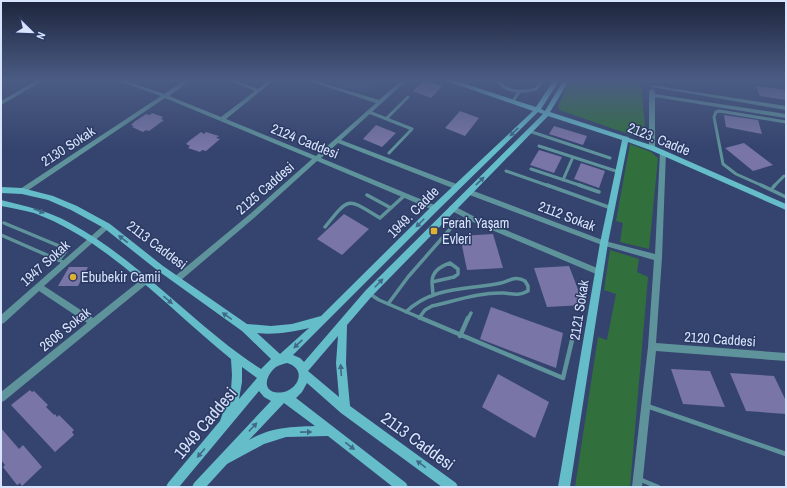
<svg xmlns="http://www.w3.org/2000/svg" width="787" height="488" viewBox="0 0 787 488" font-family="'Archivo Narrow',sans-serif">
  <rect width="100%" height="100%" fill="#35446e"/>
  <!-- built -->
  <path fill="#3b4d7e" d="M325,81H380L366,93Z"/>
  <!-- green -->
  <path fill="#31703c" d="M570,81H641L646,140L559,110L558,106Z
    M630,144L651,152L658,158L649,249L620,242L623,223L616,221Z
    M610,250L639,259L637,272L648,277L630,487H575L598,337L607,340L616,294L604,290Z"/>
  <!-- building -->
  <path fill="#7975a6" d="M423,81H426L442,86L431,98L413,91Z
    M756,86L786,90V100L760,96Z
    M460,111L479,118L465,136L445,128Z
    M152,113L163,117L161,119L164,120L149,131L146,130L143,132L132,127L134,126L131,125L134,122L146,114L150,115Z
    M724,115L758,120L762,134L726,127Z
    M376,125L396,133L382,147L363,139Z
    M554,126L587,136L583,145L549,134Z
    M201,132L204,134L206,132L219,136L216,138L220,139L206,151L202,150L200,152L188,148L190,146L186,144L189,141Z
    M744,143L773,165L753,171L725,148Z
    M539,150L562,157L554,173L530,165Z
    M581,163L605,171L599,188L574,179Z
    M344,214L369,229L342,255L317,239Z
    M493,234L503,268L467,270L460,236Z
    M569,266L584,305L547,307L534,268Z
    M69,267H88L78,286H58Z
    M491,307L563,333L556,368L480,339Z
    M671,369L710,371L725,407L683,404Z
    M730,373L774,376L786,401V414L746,411Z
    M498,374L549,402L535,438L482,407Z
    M30,390L32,392L34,391L48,405L46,407L54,415L55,414L57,417L59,415L74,430L72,432L74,435L55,452L11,405Z
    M1,428L19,449L23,445L42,467L22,486L20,483L17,485L3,467L5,465L1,460Z"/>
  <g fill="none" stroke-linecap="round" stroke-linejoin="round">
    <!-- lane-far2 -->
    <path stroke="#5f939b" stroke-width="3" d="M497,81C507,92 522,93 536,89L542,81
      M513,101L519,92
      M369,112L412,129L389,153
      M387,118L408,97
      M529,131L610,158
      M539,146L619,172
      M531,169L582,186
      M506,171L549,186
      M563,180L573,157
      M763,186L736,174L723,164L714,117L716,112L719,111L786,122
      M774,186L784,176"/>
    <!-- lane-far1 -->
    <path stroke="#5f939b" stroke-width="3.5" d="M547,185L611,208
      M579,185L599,192
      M761,185L786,197
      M771,190L775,185
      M367,195L391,208
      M4,223L64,248L66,251L59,260
      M325,227C350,196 347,198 380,218L405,195
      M1,235L65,263
      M450,263L458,269V274L454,277L432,282C432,271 441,266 450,263Z
      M432,282L433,295
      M370,294L379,300L423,319
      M388,304L408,277L458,220
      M406,312C432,286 468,290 501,283C510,281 515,275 525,281L528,286V291C519,296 513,294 504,293C480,292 455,301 432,306L425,310L419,318
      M468,319L471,313"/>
    <!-- lane -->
    <path stroke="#5f939b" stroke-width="4.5" d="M421,318L563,378L573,336
      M460,336L468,318
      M647,406L786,454
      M639,479L658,487"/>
    <!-- street -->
    <path fill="#5f939b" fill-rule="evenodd" d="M36,81H42L1,105V101Z
      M119,81H126L164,94L184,81H189L169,96L221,117L255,91L231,81H237L258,89L268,81H273L226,119L316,156L376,103L309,81H316L379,100L401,81H406L341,140L459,185L460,187L459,189H455L338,143L321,158L437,206L438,208L437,210H433L317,161L254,218L180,281L177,282L174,281L173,279L174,277L250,214L312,159L165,98L24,193H20L19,191L20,189L161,96Z
      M650,85L786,106V110L652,87L650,86Z
      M652,89L655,91V94L786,114V118L655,97V148L652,150L649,148V91Z
      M663,150L666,152L662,258L656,343L786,353V361L656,351L642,487H632L648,347L654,260L602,245L467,194L466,192L467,190H471L605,241L655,254L660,152Z
      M450,206H454L477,218L602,270L603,272L602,274L599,275L596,274L473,222L450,210L449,208Z
      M107,223L109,224L110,226L109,228L44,286L93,318L142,279L145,278L148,279L149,281L148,283L4,401L1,402V392L87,323L39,291L4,323L1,324V315L105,224Z"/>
    <!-- secondary -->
    <path fill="#66bdca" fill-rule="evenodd" d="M447,81H456L536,107L553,81H559L541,109L545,111L563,81H569L550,112L624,136L628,137L629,138L654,146L786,204V210L650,150L628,142L608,243L570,487H558L600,243L622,140L548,116L372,296L347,325L346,363L350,406L456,483L458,487H442L341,413L307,383L302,392L296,398L406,483L408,487H393L328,436L286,437L264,444L227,464L206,487H192L194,483L271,401L264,397L259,391L179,487H166L168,483L220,421L231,390L232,375L231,359C170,310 108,240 34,213C23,210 12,208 1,206V200C25,206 49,211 70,223C142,262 194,326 261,369L271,359L242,331L157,270L104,228L71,210L48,200L22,194L1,193V187L22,188L53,196L77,206L110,224L163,266L247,324L271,326L292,324L321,316L432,206L533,111ZM538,112L543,114L366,290L304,362L300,358L293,355L438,210ZM309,328L280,354L257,333C275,335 291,332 309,328ZM338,336L336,363L339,397L308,371ZM287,363C311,370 294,397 274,392C261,388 268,373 276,367C279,365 283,364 287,363ZM242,367L257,378L239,399L242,382ZM284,403L315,426C289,427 272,427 249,440Z"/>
  </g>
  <!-- one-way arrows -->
  <defs><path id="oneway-solid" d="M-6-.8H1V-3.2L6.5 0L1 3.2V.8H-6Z"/></defs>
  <g fill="#406887">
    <use href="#oneway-solid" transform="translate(514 132) rotate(136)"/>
    <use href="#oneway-solid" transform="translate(480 181) rotate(-44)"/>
    <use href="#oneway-solid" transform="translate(39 211) rotate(21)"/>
    <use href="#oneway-solid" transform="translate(420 223) rotate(135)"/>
    <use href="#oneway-solid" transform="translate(123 239) rotate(-142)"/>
    <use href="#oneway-solid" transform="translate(379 283) rotate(-46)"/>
    <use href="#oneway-solid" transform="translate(168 300) rotate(40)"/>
    <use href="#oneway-solid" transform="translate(227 316) rotate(-145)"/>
    <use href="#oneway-solid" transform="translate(298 344) rotate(137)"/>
    <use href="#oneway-solid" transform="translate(341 370) rotate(-94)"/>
    <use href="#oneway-solid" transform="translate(253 427) rotate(-47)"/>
    <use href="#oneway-solid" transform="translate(306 432) rotate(-1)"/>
    <use href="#oneway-solid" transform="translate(350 446) rotate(38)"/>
    <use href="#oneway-solid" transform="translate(201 453) rotate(130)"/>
    <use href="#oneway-solid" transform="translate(421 464) rotate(-144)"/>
  </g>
  <!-- sky -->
  <linearGradient id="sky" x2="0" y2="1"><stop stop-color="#1d253c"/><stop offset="0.54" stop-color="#4b5c84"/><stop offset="1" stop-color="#4b5c84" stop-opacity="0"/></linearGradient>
  <rect width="787" height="149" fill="url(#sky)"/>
  <!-- markers -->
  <g fill="#deb133" stroke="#2b3a63" stroke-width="1.5">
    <rect x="430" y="227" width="8" height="8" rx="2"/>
    <circle cx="73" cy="277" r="4"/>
  </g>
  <g text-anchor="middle" stroke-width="3" stroke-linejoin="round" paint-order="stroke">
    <!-- street labels -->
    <g font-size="14" fill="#d8e3fd" stroke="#2b3a63">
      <text transform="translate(659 139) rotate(22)" y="5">2123. Cadde</text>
      <text transform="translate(305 141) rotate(22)" y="5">2124 Caddesi</text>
      <text transform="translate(68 146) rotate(-33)" y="5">2130 Sokak</text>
      <text transform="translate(265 188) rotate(-41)" y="5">2125 Caddesi</text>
      <text transform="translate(413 212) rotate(-45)" y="5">1949. Cadde</text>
      <text transform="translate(567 216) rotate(21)" y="5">2112 Sokak</text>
      <text transform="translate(157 245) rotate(37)" y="5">2113 Caddesi</text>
      <text transform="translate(45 263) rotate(-42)" y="5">1947 Sokak</text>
      <text transform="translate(579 310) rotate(-81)" y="5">2121 Sokak</text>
      <text transform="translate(65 329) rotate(-39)" y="5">2606 Sokak</text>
      <text transform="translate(720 339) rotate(4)" y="5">2120 Caddesi</text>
    </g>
    <!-- poi labels -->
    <g font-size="14" fill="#d8e3fd" stroke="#2b3a63" text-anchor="start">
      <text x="442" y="228">Ferah Yaşam<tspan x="442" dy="16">Evleri</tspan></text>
      <text x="81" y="282">Ebubekir Camii</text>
    </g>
    <!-- near-street labels -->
    <g font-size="17" fill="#d8e3fd" stroke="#2b3a63">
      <text transform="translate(205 423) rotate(-50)" y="6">1949 Caddesi</text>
      <text transform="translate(418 441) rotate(36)" y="6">2113 Caddesi</text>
    </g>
  </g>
  <!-- border -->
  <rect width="787" height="488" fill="none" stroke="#d8e3fd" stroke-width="4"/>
  <!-- north arrow -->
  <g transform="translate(32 32) rotate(113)" stroke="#2b3a63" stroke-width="3" paint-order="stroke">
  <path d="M0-3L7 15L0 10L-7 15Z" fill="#d8e3fd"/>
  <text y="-6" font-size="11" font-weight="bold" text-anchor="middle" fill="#d8e3fd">N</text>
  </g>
</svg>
